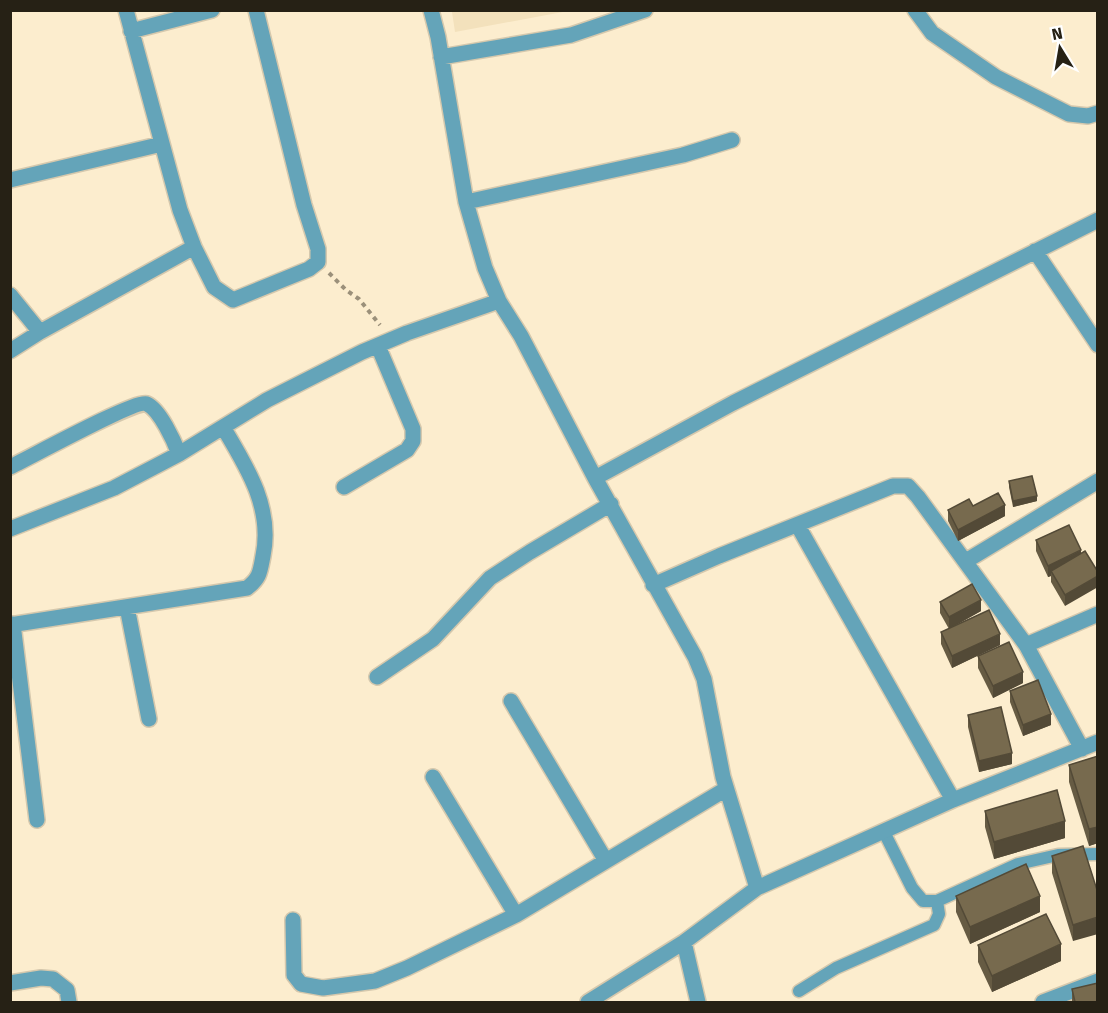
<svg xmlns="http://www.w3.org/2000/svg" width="1108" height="1013" viewBox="0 0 1108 1013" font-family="'Fira Sans',sans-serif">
  <rect width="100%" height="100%" fill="#fcedce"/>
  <!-- built -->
  <path fill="#f3e1bc" d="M458,11V10L568,11L455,32L452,12Z"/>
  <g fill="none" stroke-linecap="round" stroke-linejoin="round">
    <!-- lane casing -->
    <g stroke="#d5c8ad" stroke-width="15">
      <path id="lane" d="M884,832L912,888L923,901H937L1018,864L1058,855L1098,854
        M799,991L836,968L934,925L939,914L937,901"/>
    </g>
    <!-- street casing -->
    <g stroke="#d5c8ad" stroke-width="18">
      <path id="street" d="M126,10L180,210L194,247L214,287L233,300L309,269L318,262V249L304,205L256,10
        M431,10L438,37L466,202L485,268L499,301L521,336L595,478L695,657L704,679L723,777L757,888
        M915,10L932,33L996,77L1069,114L1088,116L1098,113
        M131,31L212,10
        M441,57L571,35L645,10
        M10,180L162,144
        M466,202L683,155L732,140
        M1035,251L1098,345
        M10,295L40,332
        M10,351L40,332L194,247
        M10,467C29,458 136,399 147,404C160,410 174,441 179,454
        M595,478L733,403L1098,220
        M344,487L407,450L413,441V429L378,346
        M798,526L953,800
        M10,529L114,488L179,454L267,400L362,352L407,333L499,301
        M966,561L1098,481
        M653,585L719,556L893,486H908L918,497L1026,645L1082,749
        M127,607L149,719
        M13,624L37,820
        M10,625L247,588C260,578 260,572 263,556C273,508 247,467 223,427
        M1026,645L1098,614
        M377,677L433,639L490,578L530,552L611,504
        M511,701L606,861
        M433,777L516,915
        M293,920L294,975L301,984L323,988L375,981L407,968L516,915L726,789
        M684,942L698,1002
        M10,983L41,978L53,979L67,990L69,1002
        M588,1002L684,942L757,888L953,800L1098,742
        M1043,1002L1098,981"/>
    </g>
    <!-- path -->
    <path stroke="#9b907a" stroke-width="4" stroke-dasharray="4.5 4.5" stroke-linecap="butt" d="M329,273L346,290L359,299L380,325"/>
    <!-- lane -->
    <use href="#lane" stroke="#64a4b9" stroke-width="12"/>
    <!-- street -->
    <use href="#street" stroke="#64a4b9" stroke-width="15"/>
  </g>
  <!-- wall -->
  <path fill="#665b43" d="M1009,481L1037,501L1013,507L1009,487Z
    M973,506L1005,516L958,541L948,521V510Z
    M1069,525L1065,606L1051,582V576L1048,577L1036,551V540Z
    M940,602L981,611L949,629L940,613Z
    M941,632L1000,645L952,668L941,644Z
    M978,656L1023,683L993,698L978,668Z
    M1010,691L1051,725L1023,736L1010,702Z
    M968,715L1012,764L979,772L968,727Z
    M1098,756V843L1089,846L1069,782V765Z
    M985,811L1065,838L994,859L985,827Z
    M1052,856L1098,893L1073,941L1052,873Z
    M956,896L1040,912L970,944L956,912Z
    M978,945L1061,961L992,992L978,962Z
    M1072,989L1098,1002H1072Z"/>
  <!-- shaded-wall -->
  <path fill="#534a37" d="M1037,496V501L1013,507V501Z
    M1005,505V516L958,541V530Z
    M1081,550V562L1051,571V576L1048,577V566Z
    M1098,576V587L1065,606V595Z
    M981,600V611L949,629V617Z
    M1000,634V645L952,668V656Z
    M1023,672V683L993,698V686Z
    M1051,714V725L1023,736V725Z
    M1012,753V764L979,772V761Z
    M1065,821V838L994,859V842Z
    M1098,827V843L1089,846V829Z
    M1040,896V912L970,944V927Z
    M1098,917V934L1073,941V925Z
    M1061,944V961L992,992V976Z"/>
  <!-- building -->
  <path fill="#776a4e" stroke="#534a37" stroke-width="1.5" d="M1032,476L1037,496L1013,501L1009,481Z
    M998,493L1005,505L958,530L948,510L969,499L973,506Z
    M1069,525L1081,550L1048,566L1036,540Z
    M1085,551L1098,572V576L1065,595L1051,571Z
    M972,584L981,600L949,617L940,602Z
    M989,610L1000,634L952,656L941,632Z
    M1009,642L1023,672L993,686L978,656Z
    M1038,680L1051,714L1023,725L1010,691Z
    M1001,707L1012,753L979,761L968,715Z
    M1098,756V827L1089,829L1069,765Z
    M1057,790L1065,821L994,842L985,811Z
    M1083,846L1098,893V917L1073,925L1052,856Z
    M1026,864L1040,896L970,927L956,896Z
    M1046,914L1061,944L992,976L978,945Z
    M1098,983V1002H1075L1072,989Z"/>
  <!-- border -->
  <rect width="1108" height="1013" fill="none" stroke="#262115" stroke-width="24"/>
  <!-- north arrow -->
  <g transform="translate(1060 48) rotate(349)" stroke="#ffffff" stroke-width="4.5" paint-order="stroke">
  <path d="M0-4.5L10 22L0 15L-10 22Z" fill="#262115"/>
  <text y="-9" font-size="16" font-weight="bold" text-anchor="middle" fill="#262115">N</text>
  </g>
</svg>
